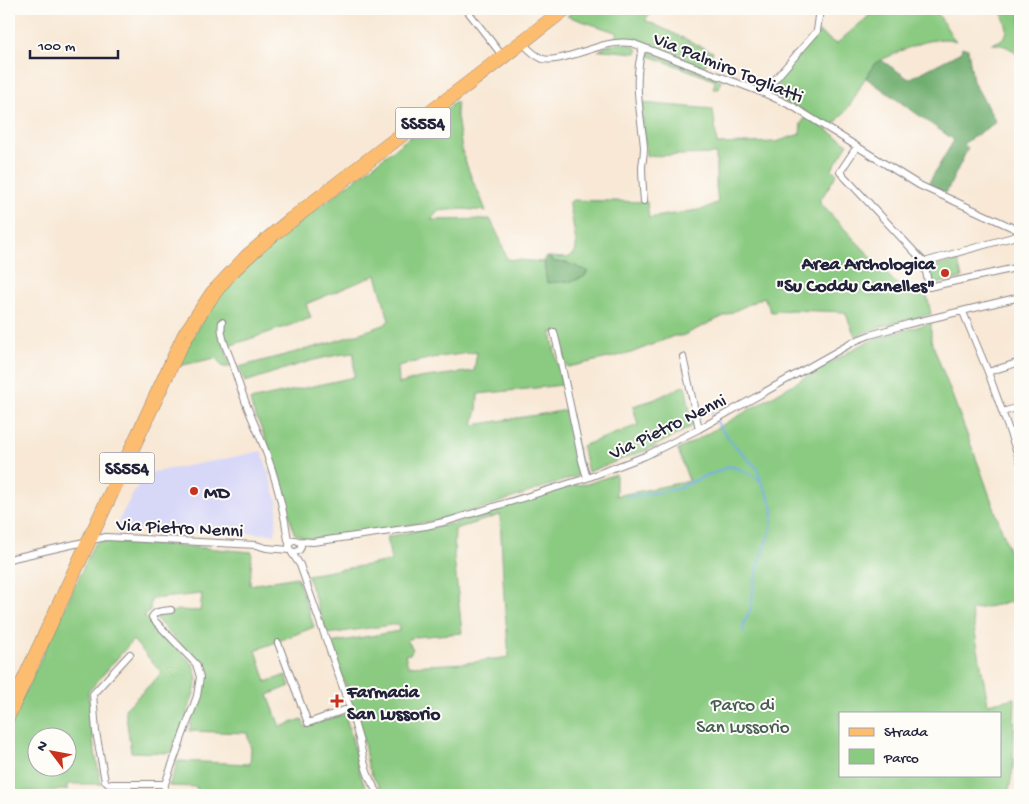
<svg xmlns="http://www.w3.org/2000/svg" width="1029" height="804" viewBox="0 0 1029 804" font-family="'Gochi Hand',sans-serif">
  <rect width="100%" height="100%" fill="#fdfcf7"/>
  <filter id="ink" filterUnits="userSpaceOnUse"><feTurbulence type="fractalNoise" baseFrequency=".02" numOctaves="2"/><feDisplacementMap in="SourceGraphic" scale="10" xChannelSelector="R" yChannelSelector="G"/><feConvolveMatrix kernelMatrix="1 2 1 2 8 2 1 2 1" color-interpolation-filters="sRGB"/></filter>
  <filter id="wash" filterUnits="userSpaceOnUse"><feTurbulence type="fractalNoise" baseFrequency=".0096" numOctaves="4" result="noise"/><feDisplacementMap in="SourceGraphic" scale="20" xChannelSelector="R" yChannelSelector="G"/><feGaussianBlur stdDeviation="1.12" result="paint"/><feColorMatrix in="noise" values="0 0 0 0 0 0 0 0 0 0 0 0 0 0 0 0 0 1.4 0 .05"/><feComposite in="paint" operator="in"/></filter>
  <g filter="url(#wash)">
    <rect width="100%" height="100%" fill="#f8e8d5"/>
    <!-- built -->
    <path fill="#d7d7f8" d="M262,451L278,504L275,534L114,528L142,478L149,473L214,461Z"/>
    <!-- green -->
    <path fill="#8aca81" stroke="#56765e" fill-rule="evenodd" d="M576,9H656L645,20L713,52L704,67L631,40L614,39L618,33L567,16Z
      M877,9H935L952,36L956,41C934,33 902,51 881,60C866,70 860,90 850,105C845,112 838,119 833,126H829L770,94V91L780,76L819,32L836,44Z
      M1000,9H1020V61C1015,48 1004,44 991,44C1014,37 1007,27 1000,9Z
      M621,43L635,46L638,49L636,53L603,50L598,51L606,46Z
      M648,51L719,79L721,80L719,89H713L715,81L704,76L644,54L645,52Z
      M454,103H457L456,110L462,150L464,158L474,184L479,193L486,211L462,209L438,211L431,220L490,219L500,239L507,259L544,262L547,283L587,271L567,263L555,262L548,257L567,258L574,254L576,249V242L570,206V202L573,200L647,202L649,218L704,209L718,202L716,186V154L646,156L641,103L713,109L717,144L776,142L800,134L801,124L806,116L848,144L832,169L837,174L819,202L907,295L925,286L931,314L879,327L855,336L845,312L792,310L771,312L764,297L682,336H674L631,353L568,367C561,359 564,356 562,348C561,343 558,337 556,332H552V338L562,385L518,390L478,394L477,410L473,425L568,410L583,474L483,508L433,521L385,529L313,539H306L294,533L280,479L268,445L259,423L252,408L250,400L354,377V353C317,356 280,371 245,382L239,367L330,343L384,325L389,320L376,275L306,304L311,318L229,346L223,327L225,321L221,318L219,326L230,367H223L216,358L178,366L180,360L204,317L224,290L244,269L274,242ZM477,352L474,371L419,378L399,384L398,366L432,358Z
      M958,261L962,278L932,285L928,268Z
      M931,323V340L982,474L1015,567L1017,601L971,610L988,704L1015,698L1013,769L1008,795H386L374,779L368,766L364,743L351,701L330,643L399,631L398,624L327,634L307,575L391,561L387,537L455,523L574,485L587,484L616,474V496L689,481L678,450L735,418L859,346L877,338ZM500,515L504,597L509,657L466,663L408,666L405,655L410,654L413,649L407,640L415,637L462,633L454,557L455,529ZM840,713H1000V775H840Z
      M685,385L692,421L694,425L672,437L647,450L588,472L582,446L638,425L633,406L653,400Z
      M104,541L145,543L252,552L250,585L297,577L314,627L256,650L266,682L286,675L290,686L268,695L280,727L302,719L305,727L345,714C347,722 350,730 352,738C357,759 358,778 371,795H197V787L169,786L178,761L250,764L251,749L247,733L189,731L203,682L205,661L192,657L157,620V616C162,612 169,615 177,610L200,611L202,594L151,599L150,611L144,616L189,660L193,664L197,678L195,690L182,729L171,753L131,752L125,709L162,673L133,640L88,692L94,747L101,784H67V790L9,792V726L74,588L93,546L97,542ZM38,736H68V766H38Z"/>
    <!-- forest -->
    <path fill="#6fae6f" stroke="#486855" d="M962,47L968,49L973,81L996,122L963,144L968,148L946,193L928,184L954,140L866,78L874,64L881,60L909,79L961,52Z
      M548,257L555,262L567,263L588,271L584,277L573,281L547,283L544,262V259Z"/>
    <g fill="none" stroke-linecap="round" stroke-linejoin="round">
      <!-- stream -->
      <path stroke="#78afe7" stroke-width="2" d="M1018,9L1020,14
        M711,412L720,427L735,446L758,469L760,479L768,495L773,510L771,528L760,560L754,584L751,607L747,617L743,625L744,632
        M626,496L643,495L680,488L707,475L718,472L729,466L742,470L760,480"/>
    </g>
  </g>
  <g filter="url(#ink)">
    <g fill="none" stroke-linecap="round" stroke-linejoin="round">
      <!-- minor casing -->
      <g stroke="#8d8588" stroke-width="8">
        <path id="minor" d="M466,9L501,54
          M524,44C529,50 536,56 543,59C557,63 593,47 609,44C617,42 624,42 632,43L766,94L792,106L919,185L1020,231
          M643,47C632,80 641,114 644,147C644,153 643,160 642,166C642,178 643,190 644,201
          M766,94L772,83L784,69L817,31L820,9
          M854,151L840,172L924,262L1020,235
          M924,262L929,287L1020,267
          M963,312L988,372L1020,461
          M222,322C219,336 229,353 233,366C237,376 239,386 243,395C250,416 260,435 267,455C277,483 284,511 288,540L289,543
          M554,332L559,353L582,461L587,478
          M683,357L699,429
          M988,372L1020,362
          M1002,412L1020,407
          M289 546a6 6 0 1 1 12 0a6 6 0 1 1-12 0Z
          M298,541L313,542L426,526L448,521L587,478L645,456L699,429L857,340L870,335L908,324L1020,297
          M292,553L300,565L350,708C353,719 356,729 359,739C364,760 366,779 380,795
          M9,559L106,537L256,545L266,548L289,550
          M278,643L308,723L350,708
          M130,654L93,694L96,732L105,781L108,784H165
          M164,795L165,784L197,696L200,677L196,664L154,620L152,617C156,610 163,611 171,610"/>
      </g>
      <!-- major casing -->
      <g stroke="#8d8588" stroke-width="9">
        <path id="major" d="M9,705L182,333L210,291L245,254L288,218L560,9
          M9,721L71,586L179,356C194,327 211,299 233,275C246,261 261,249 276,236L570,9"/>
      </g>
      <!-- minor -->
      <use href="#minor" stroke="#fff" stroke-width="6"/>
      <!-- major -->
      <use href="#major" stroke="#fcbd6f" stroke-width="8"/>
    </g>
  </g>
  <!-- markers -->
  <g fill="#c8321e" stroke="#fdfcf7" stroke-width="2">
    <circle cx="945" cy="273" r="5"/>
    <circle cx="194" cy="491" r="5"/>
    <path d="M334.5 693.5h5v5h5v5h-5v5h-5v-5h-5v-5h5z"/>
  </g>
  <g text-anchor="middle" stroke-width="4" stroke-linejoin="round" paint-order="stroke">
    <!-- shield labels -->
    <g fill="#fdfcf7" stroke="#646373" stroke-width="1">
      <rect x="395.5" y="107.5" width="55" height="31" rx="4"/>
      <rect x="99.5" y="452.5" width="55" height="31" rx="4"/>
    </g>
    <g font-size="18" font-weight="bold" fill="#22223b">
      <text x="423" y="129">SS554</text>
      <text x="127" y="474">SS554</text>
    </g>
    <!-- street labels -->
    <g font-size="19" fill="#22223b" stroke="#fdfcf7">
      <text transform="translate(729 66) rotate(22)" y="7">Via Palmiro Togliatti</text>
      <text transform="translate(667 425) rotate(-26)" y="7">Via Pietro Nenni</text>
      <text transform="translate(180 526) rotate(3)" y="7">Via Pietro Nenni</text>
    </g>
    <!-- poi labels -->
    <g font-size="19" font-weight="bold" fill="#22223b" stroke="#fdfcf7" text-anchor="start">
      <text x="935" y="269" text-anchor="end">Area Archologica<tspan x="935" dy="22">"Su Coddu Canelles"</tspan></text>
      <text x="204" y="498">MD</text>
      <text x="347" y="697">Farmacia<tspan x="347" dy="22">San Lussorio</tspan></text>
    </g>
    <!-- park labels -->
    <g font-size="19" fill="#465d54" stroke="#fdfcf7">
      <text x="743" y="710">Parco di<tspan x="743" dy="22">San Lussorio</tspan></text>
    </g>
  </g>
  <!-- margin -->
  <rect width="1029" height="804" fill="none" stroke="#fdfcf7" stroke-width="30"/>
  <!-- legend -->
  <rect x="839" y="712" width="162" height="65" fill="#fdfcf7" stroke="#a5a5ac"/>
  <rect x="849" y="728" width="25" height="8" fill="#fcbd6f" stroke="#a5a5ac"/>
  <text x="884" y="736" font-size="15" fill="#22223b">Strada</text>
  <rect x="849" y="749" width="25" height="15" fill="#8aca81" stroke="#a5a5ac"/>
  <text x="884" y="762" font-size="15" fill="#22223b">Parco</text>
  <!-- north arrow -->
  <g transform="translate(52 752) rotate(302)"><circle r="24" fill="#fdfcf7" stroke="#a5a5ac"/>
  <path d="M0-4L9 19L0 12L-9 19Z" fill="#c8321e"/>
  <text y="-8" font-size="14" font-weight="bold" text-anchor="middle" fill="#22223b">N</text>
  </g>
  <!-- scale -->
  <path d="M30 50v8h88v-8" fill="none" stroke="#22223b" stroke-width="2.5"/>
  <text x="38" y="50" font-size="15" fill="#22223b" stroke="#fdfcf7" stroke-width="4" paint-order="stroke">100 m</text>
</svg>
